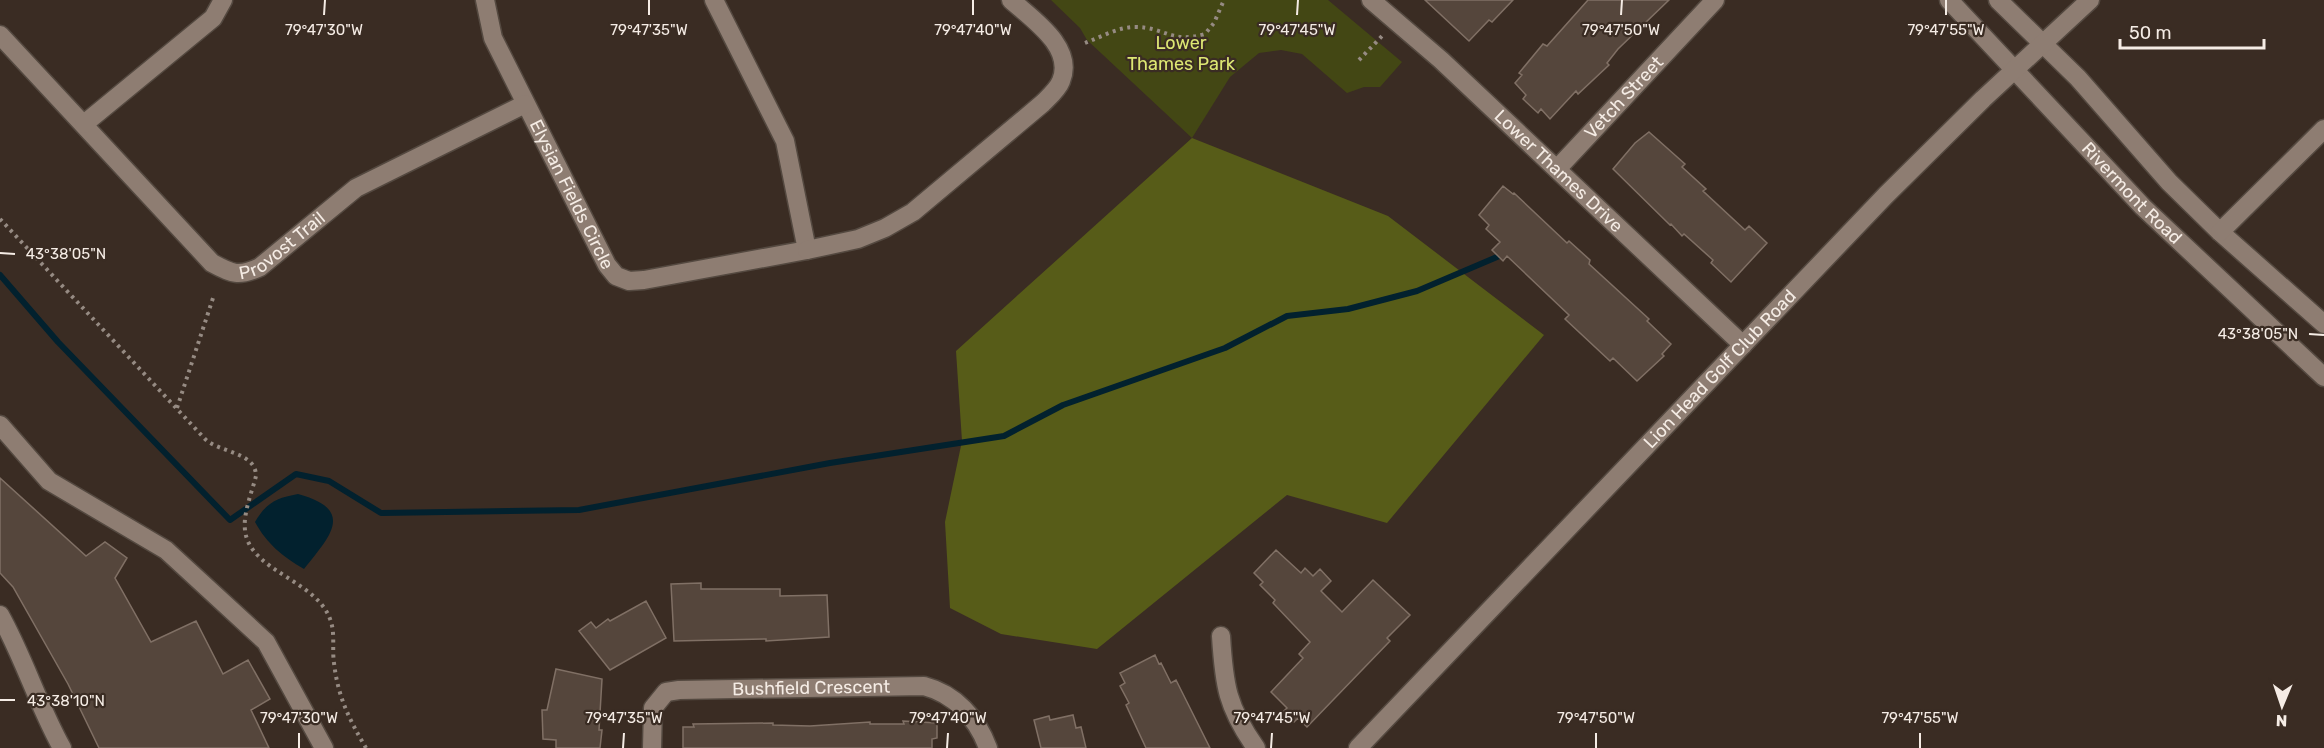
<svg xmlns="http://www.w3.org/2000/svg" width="2324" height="748" viewBox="0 0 2324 748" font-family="Rubik,sans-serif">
  <rect width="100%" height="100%" fill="#3a2c23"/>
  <!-- green -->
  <path fill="#434714" d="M1051,0H1328L1402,62L1380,87H1364L1347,93L1302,54L1281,50L1259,53L1230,77L1192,138L1087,40L1080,28Z"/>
  <!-- forest -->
  <path fill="#575c18" d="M1192,138L1388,216L1544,335L1387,523L1287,495L1097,649L1001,634L950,608L945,522L962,441L956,351Z"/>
  <!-- water -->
  <path fill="#02212e" d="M298,494C357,510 329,537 304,569C282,556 267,544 255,522C266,503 276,498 298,494Z"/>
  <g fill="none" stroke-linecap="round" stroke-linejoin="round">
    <!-- stream -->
    <path stroke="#02212e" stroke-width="6" d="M0,275L58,342L230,520L296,474L329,481L381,513L579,510L830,463L1004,436L1063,405L1225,348L1287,316L1348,309L1417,291L1504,254"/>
  </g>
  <!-- building -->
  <path fill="#55463c" stroke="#807065" stroke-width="1.5" d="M1425,0H1513L1492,22L1489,20L1469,41Z
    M1588,0H1669L1618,49L1607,63L1609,65L1578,94L1576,91L1550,119L1541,109L1538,113L1523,99L1526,95L1515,83L1522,75L1519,73L1543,44L1547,46Z
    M1649,132L1685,164L1682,167L1706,189L1703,191L1745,230L1749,226L1767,243L1731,282L1711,263L1713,260L1684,234L1682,236L1671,224L1670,225L1613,169L1635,143Z
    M1503,186L1513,194L1514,193L1567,243L1569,241L1590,260L1589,264L1649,319L1647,321L1671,344L1662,354L1664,356L1637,381L1613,358L1610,361L1565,319L1569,315L1507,256L1503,261L1492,250L1500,242L1486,229L1489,225L1479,215Z
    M0,478L86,556L105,542L127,558L115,578L151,642L196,621L223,674L248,660L270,699L251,710L269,748H99L68,684L13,587L0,573Z
    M1276,550L1301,573L1305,568L1313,576L1320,569L1331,581L1321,591L1342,612L1373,580L1410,615L1387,638L1390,641L1307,727L1298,718L1294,722L1283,712L1287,708L1271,692L1303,658L1299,654L1310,642L1273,603L1275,600L1260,585L1263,582L1254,573Z
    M701,583V589H780V596L827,595L829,637L766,641V639L674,641L671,584Z
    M646,601L666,638L610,670L579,631L591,622L596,628L608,619L610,621Z
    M1155,655L1159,664L1161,663L1171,683L1176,680L1210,748H1146L1126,705L1129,703L1120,686L1125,683L1120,673Z
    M556,669L602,679L599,730H602L600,748H556V740L543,739L542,710H547Z
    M1073,715L1076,728L1081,727L1086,748H1041L1034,720L1049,716L1050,720Z
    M903,721L937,723V738L932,739V748H683V727H694L693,724L773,723V725L810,726L870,722V724H904Z"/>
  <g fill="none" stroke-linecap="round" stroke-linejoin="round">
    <!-- minor casing -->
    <g stroke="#544940" stroke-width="21">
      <g id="minor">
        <path id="s1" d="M485,0L493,38L607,265L616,276L629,281L644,280L807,250L785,141L714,0"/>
        <path id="s2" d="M1371,0L1441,60L1743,345"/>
        <path id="s3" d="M1949,0L2143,207L2324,377"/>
        <path d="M1998,0L2078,78L2169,182L2220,232L2324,324"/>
        <path id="s4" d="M0,35L212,263C232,274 239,277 260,267L356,188L525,104"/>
        <path d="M84,124L213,18L223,0"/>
        <path id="s5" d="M1557,169L1715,0"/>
        <path d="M2220,232L2324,129"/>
        <path d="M807,250L858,239L885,228L913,212L1043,103C1049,97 1058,89 1061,81C1075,47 1032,19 1011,0"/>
        <path d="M0,425L49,481L166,550L266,642L324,748"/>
        <path d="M0,615C24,658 38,705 62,748"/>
        <path d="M1221,636C1224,685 1227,707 1256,748"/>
        <path id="s6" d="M652,748L653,708L666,692L679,690L924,686C955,694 977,718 988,748"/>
        <path id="s7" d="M1358,748L1886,195L1983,99L2090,0"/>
      </g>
    </g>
    <!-- path -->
    <path stroke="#968b83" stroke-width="4" stroke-dasharray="3 4.5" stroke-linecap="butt" d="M1085,43C1101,37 1118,27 1135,27C1165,27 1171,44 1205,34L1214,23L1224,0
      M1359,60L1383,35
      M0,219L205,439C220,453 256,452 256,476C252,492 243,513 245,530C249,572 319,580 331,622C335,634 332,650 334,663C338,697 349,719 366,748
      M177,408L214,295"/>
    <!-- minor -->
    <use href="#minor" stroke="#8e7d72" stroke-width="18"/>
  </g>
  <!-- ticks -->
  <path fill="none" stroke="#f5ece5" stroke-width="2" d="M324,15L325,0M649,15V0M973,15V0M1297,15L1298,0M1621,15L1622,0M1946,15V0M0,253L15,254M2309,334L2324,335M0,700H15M299,748V733M623,748L624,733M947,748L948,733M1271,748L1272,733M1596,748V733M1920,748V733"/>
  <g text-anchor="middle" stroke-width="4.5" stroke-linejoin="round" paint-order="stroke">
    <!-- park labels -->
    <g font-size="18" fill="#dde773" stroke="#3a2c23">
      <text x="1181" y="49">Lower<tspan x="1181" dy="21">Thames Park</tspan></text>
    </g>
    <!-- street labels -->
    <g font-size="18" fill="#f5ece5" stroke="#3a2c23">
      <text dy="6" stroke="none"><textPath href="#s5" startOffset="98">Vetch Street</textPath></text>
      <text dy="6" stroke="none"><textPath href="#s2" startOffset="254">Lower Thames Drive</textPath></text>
      <text dy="6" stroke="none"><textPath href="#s3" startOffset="266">Rivermont Road</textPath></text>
      <text dy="6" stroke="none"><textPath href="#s1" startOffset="214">Elysian Fields Circle</textPath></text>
      <text dy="6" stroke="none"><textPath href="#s4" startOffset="392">Provost Trail</textPath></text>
      <text dy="6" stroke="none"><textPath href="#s7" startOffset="524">Lion Head Golf Club Road</textPath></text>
      <text dy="6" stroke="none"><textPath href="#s6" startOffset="206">Bushfield Crescent</textPath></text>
    </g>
  </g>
  <g font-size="15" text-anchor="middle" fill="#f5ece5" stroke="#3a2c23" stroke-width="4.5" stroke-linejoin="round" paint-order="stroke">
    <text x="324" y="35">79°47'30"W</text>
    <text x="649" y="35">79°47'35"W</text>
    <text x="973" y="35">79°47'40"W</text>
    <text x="1297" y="35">79°47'45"W</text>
    <text x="1621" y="35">79°47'50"W</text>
    <text x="1946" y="35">79°47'55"W</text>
    <text x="66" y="259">43°38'05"N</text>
    <text x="2258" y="339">43°38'05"N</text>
    <text x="66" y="706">43°38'10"N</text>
    <text x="299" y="723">79°47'30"W</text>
    <text x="624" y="723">79°47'35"W</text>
    <text x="948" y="723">79°47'40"W</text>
    <text x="1272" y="723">79°47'45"W</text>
    <text x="1596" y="723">79°47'50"W</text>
    <text x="1920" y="723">79°47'55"W</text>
  </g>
  <!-- north arrow -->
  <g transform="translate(2282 706) rotate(182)" stroke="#3a2c23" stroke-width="4.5" paint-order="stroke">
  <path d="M0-4.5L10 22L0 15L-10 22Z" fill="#f5ece5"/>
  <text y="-9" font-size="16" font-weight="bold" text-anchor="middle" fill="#f5ece5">N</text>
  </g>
  <!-- scale -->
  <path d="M2120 39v9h144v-9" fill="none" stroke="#f5ece5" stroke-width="3"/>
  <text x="2129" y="39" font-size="18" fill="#f5ece5" stroke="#3a2c23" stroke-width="4.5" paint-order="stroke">50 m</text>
</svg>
